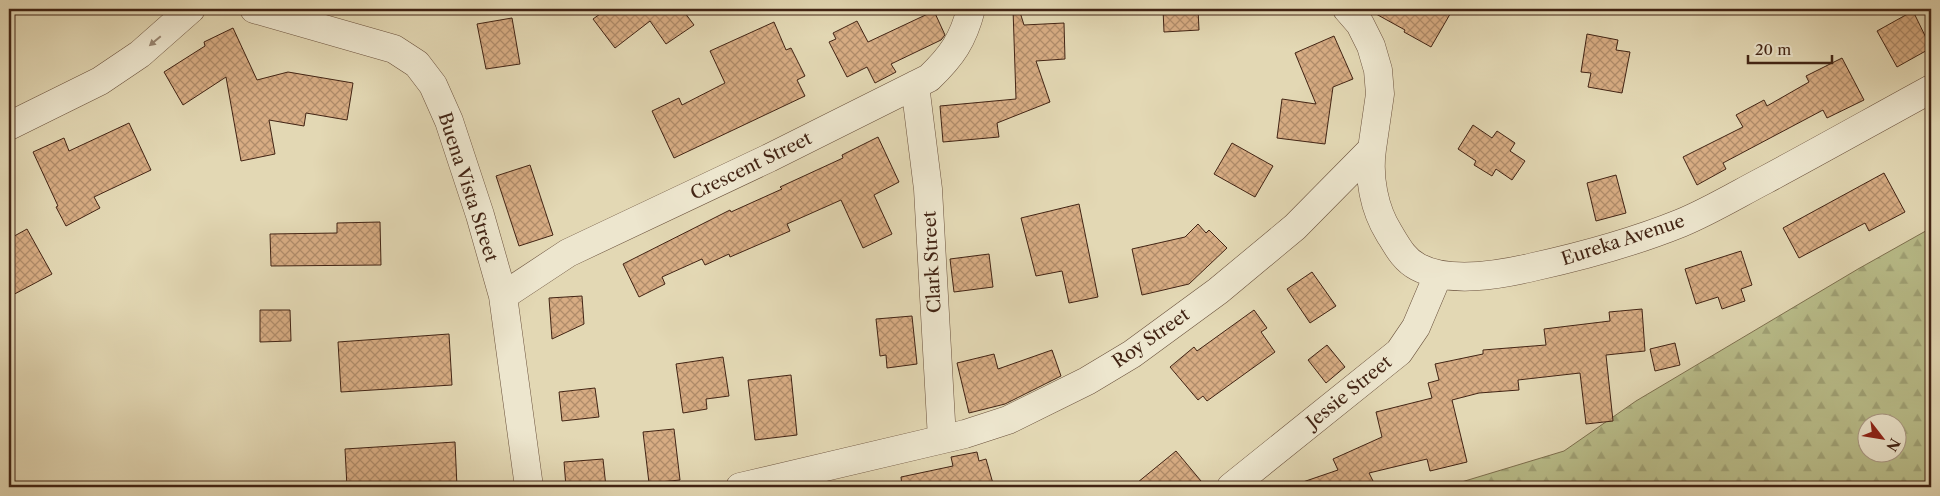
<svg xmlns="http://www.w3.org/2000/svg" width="1940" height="496" viewBox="0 0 1940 496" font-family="'Libre Caslon Text',serif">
  <defs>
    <pattern id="forest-firs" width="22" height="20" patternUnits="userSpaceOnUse" patternTransform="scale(1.25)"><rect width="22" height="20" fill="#b9bd8a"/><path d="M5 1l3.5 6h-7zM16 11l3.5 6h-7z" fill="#a0a276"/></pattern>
    <pattern id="building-cross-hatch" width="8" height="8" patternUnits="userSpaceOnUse" patternTransform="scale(1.25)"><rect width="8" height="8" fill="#d7ac83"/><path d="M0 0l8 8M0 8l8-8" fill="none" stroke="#b08c6a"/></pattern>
  </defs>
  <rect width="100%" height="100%" fill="#e3d8b4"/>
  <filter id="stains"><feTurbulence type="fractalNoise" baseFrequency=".004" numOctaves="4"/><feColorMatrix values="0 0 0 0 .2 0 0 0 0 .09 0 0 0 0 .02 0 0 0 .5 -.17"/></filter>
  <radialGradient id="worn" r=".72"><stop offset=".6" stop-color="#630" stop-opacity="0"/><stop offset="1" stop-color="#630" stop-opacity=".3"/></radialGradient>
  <!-- forest -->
  <path fill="url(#forest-firs)" stroke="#7e704f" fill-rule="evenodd" d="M1931,228V487H1445L1564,451L1636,401L1858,269ZM1868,424H1898V454H1868Z"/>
  <!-- building -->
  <path fill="url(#building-cross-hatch)" stroke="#422414" d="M607,9H682L694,25L666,44L650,21L615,48L593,19Z
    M1013,9H1019L1024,25L1064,23L1065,59L1036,61L1050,102L997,123L999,137L943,142L940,106L1016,99Z
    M1163,9H1198L1199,30L1164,32Z
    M1367,9H1453L1431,47L1404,32L1405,30Z
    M934,11L945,35L941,40L891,64L896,72L875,83L867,67L847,77L829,42L836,39L833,33L857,21L868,42Z
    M1913,11L1931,48L1897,67L1877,31Z
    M512,18L520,64L486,69L477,24Z
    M774,22L786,50L791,48L805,76L797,80L805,96L674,158L652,111L679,98L682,105L725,83L710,51Z
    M233,28L257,80L288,72L353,83L347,120L306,113L304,126L269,120L275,154L241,161L226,77L183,105L164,72L205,46L204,42Z
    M1587,34L1618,40L1616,50L1630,52L1622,93L1588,87L1591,73L1581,72Z
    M1334,36L1353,79L1333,87L1325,144L1277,138L1282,99L1316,104L1295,53Z
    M1842,58L1864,100L1827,118L1823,110L1723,163L1726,169L1697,185L1683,157L1743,127L1736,115L1764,100L1767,106L1809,82L1806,76Z
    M129,123L151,170L94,197L100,208L66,226L56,207L58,206L33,152L64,138L69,151Z
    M1473,125L1492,138L1497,131L1515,143L1510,151L1525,161L1512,180L1496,169L1492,176L1474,165L1476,161L1458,149Z
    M878,137L899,182L874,195L892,234L863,248L841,200L787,224L790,231L730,257L729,254L705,265L702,259L662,277L665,284L639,297L623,264L730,210L731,212L782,189L780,187L843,158L842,155Z
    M1232,143L1273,166L1255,197L1214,174Z
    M530,165L553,235L519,246L496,176Z
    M1884,173L1905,212L1869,231L1865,223L1799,258L1783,228Z
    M1616,175L1626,213L1596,221L1587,183Z
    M1079,204L1098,297L1069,303L1062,271L1036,276L1021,218Z
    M380,222L381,265L271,266L270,234L337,233V223Z
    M1198,224L1206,233L1209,230L1227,248L1189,284L1142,295L1132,249L1185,237Z
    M27,229L52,274L9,297V239Z
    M1741,251L1752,285L1741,289L1745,301L1722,309L1718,297L1696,304L1685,269Z
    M989,254L993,287L954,292L950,259Z
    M1312,272L1336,306L1310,323L1287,289Z
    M582,296L584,324L552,339L549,298Z
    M1642,309L1645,351L1606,355L1613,421L1586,424L1580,373L1518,380L1519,390L1479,393L1452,400L1467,462L1430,471L1427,459L1369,473L1376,487H1298L1297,484L1338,470L1333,459L1382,437L1376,412L1432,398L1428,383L1439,380L1435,364L1483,354V350L1546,345L1544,329L1610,321L1609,312Z
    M260,310H290L291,341L260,342Z
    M1254,310L1267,328L1261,332L1275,352L1207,401L1203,396L1198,400L1170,367L1194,347L1197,351Z
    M912,316L917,364L887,368L886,355L880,356L876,319Z
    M449,334L452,385L341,392L338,342Z
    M1675,343L1680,365L1655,371L1650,349Z
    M1327,345L1345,367L1326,383L1308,360Z
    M1052,350L1061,376L1005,404L969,413L957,363L994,354L998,369Z
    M723,357L729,396L706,399L707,409L683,413L676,364Z
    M791,375L797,435L755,440L748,380Z
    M595,388L599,417L562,421L559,392Z
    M674,429L680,480L649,483L643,432Z
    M455,442L457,487H347L345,449Z
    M1176,451L1206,487H1132Z
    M977,452L979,461L986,459L994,487H902L901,477L953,466L951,457Z
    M603,459L606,487H566L564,462Z"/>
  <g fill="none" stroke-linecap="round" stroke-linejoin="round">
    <!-- minor casing -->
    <g stroke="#6a513c" stroke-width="29">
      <path id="minor" d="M254,9L394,49L417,64L433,85L449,121L480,215L503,296L529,487
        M915,85L928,189L942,439
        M9,126L100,81L140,54L191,9
        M1372,149C1368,177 1374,209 1389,233C1397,246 1404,260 1418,267C1450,284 1499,275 1533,267C1583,256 1634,242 1681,223C1710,211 1738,194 1765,180C1821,150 1876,119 1931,89
        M503,296L568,253L769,158L929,78C952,56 963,40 971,9
        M740,487L965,434L1008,420L1087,381L1132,354L1218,291L1295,227L1372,149L1380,94L1378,70L1371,46L1360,24L1347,9
        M1231,487L1399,352L1416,327L1438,275"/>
    </g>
    <!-- minor -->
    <use href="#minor" stroke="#ede6ce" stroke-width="28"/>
  </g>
  <!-- one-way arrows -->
  <defs><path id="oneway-solid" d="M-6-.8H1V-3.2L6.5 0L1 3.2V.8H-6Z" transform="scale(1.25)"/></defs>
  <use fill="#988571" href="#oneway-solid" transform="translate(155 41) rotate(140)"/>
  <g text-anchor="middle" stroke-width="4" stroke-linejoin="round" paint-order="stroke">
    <!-- street labels -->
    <g font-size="18" fill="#422414" stroke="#ede6ce">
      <text transform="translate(751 166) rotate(-26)" y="6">Crescent Street</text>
      <text transform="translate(468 187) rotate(72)" y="6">Buena Vista Street</text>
      <text transform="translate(1623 240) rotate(-18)" y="6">Eureka Avenue</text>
      <text transform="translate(932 262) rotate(-93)" y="6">Clark Street</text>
      <text transform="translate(1151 338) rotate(-35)" y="6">Roy Street</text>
      <text transform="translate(1349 392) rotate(-39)" y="6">Jessie Street</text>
    </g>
  </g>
  <!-- margin -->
  <rect width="1940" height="496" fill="none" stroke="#e3d8b4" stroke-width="30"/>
  <rect x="10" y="10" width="1920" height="476" fill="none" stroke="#422414" stroke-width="2.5"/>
  <rect x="15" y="15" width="1910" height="466" fill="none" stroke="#422414"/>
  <!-- north arrow -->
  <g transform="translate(1882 438) rotate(121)"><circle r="24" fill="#ede6ce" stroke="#a99884"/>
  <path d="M0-4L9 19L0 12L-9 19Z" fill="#8f2418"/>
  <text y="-8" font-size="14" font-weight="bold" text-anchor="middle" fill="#422414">N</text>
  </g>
  <!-- scale -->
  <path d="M1748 55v8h84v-8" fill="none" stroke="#422414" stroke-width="2.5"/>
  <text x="1755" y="55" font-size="15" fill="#422414" stroke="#ede6ce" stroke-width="4" paint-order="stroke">20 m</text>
  <rect width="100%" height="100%" filter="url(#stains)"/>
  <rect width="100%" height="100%" fill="url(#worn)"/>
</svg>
